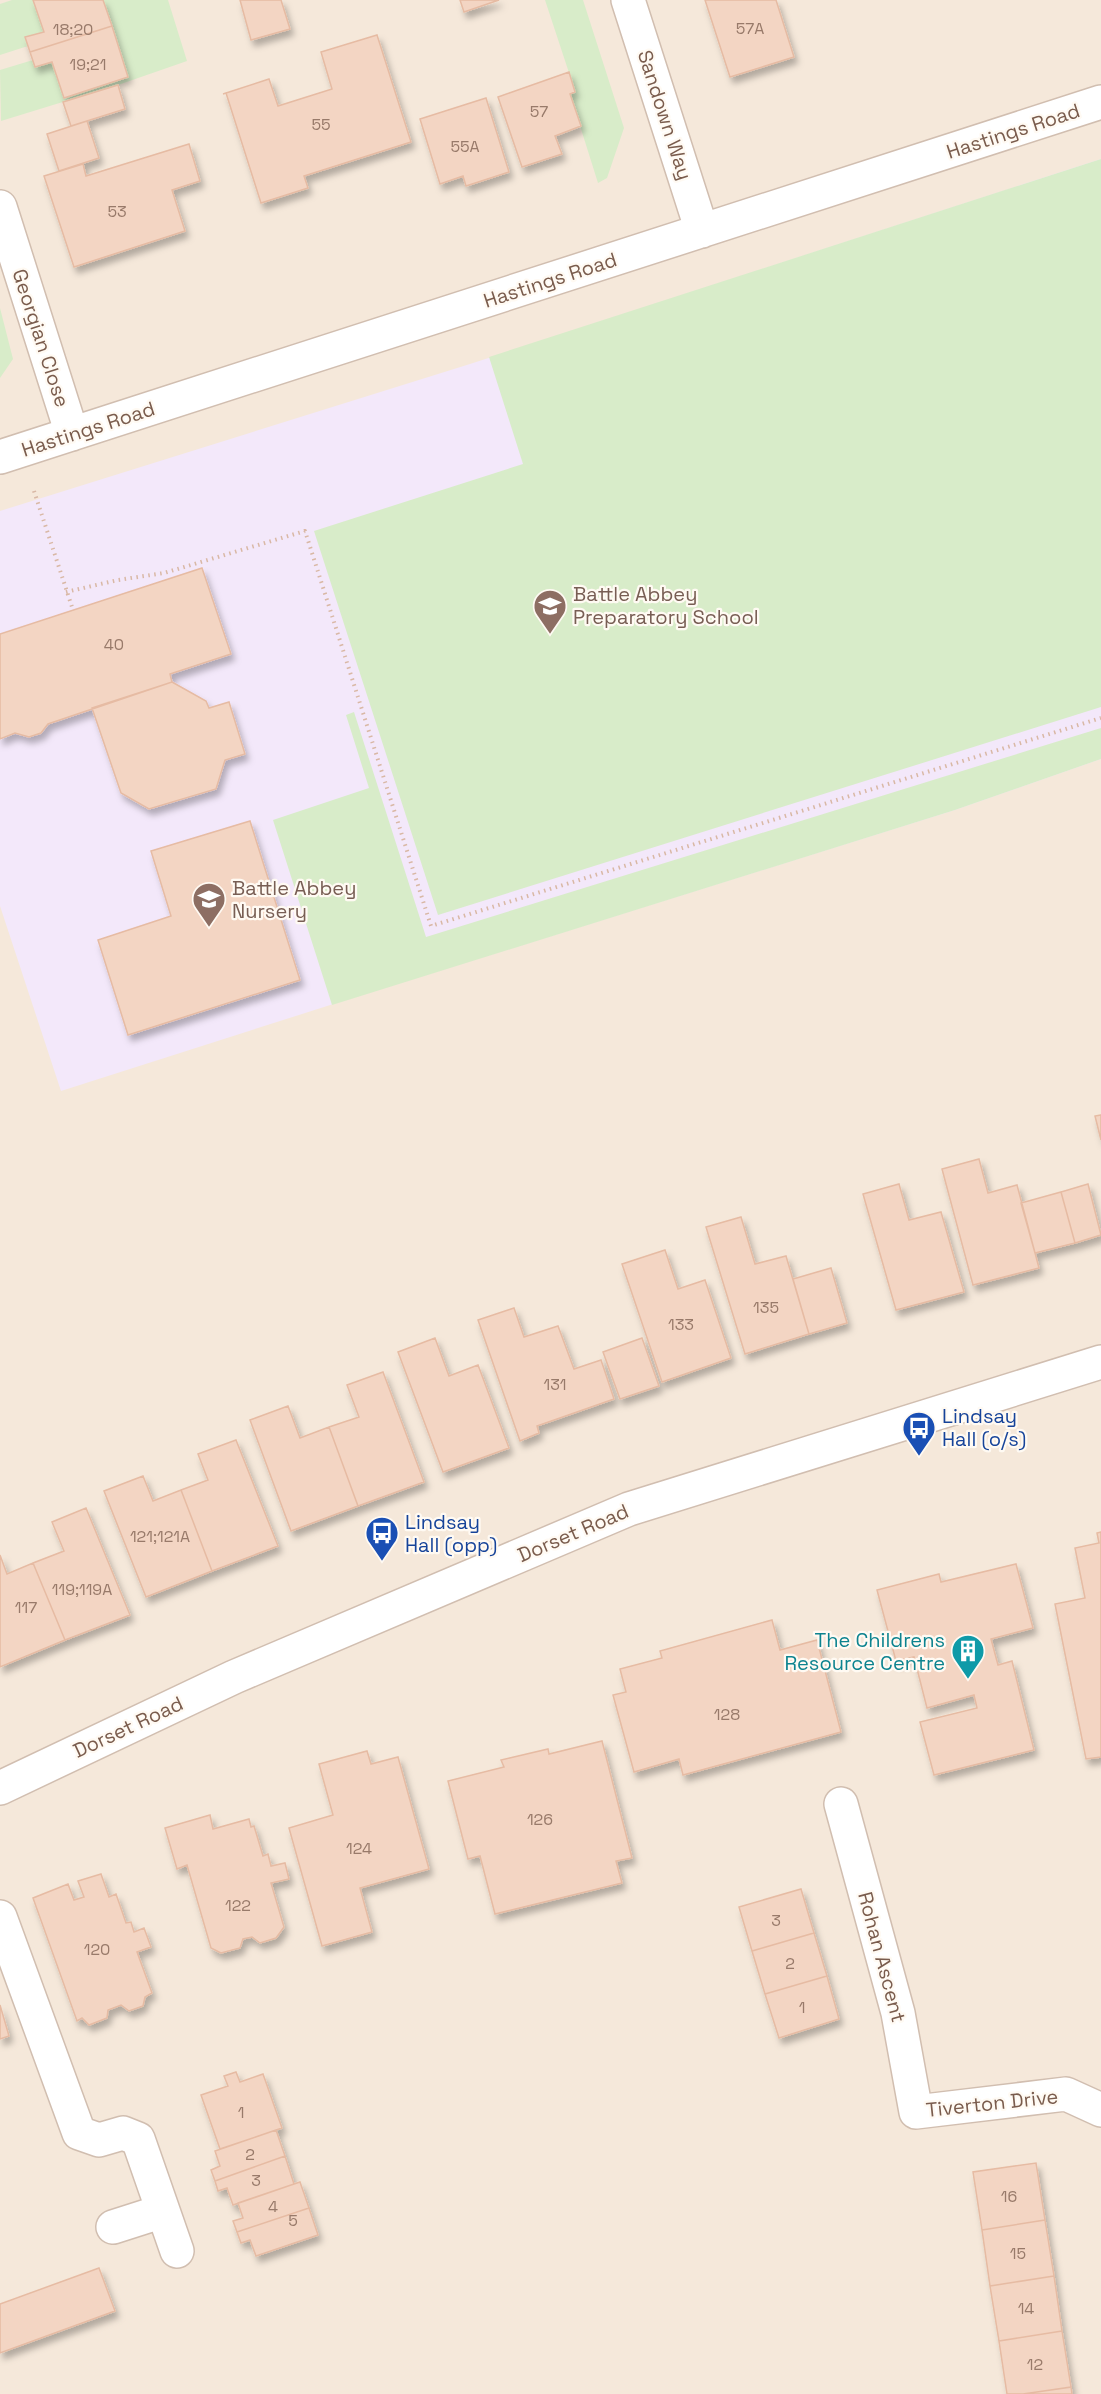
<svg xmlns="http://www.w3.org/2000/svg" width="1101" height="2394" viewBox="0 0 1101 2394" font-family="'Space Grotesk',sans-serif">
  <defs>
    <filter id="shadow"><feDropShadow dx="3.5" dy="6" stdDeviation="3" flood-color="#0004"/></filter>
  </defs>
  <rect width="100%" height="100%" fill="#fdf6ec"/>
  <!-- residential -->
  <path fill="#f5e8da" d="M0,0H1101V2394H0Z"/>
  <!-- education -->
  <path fill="#f3e8fa" d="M1101,159V759L955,810L349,999L61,1091L0,906V511L470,364Z"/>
  <!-- green -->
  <path fill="#d8ecc9" d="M12,0H33L44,32L25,37L28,46L0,55V4Z
    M103,0H168L187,61L118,85L1,121L0,70L33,60L35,67L52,62L64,98L128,77Z
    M545,0H583L624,128L607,178L598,183L570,94L575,91Z
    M1101,159V707L438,915L314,531L523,464L489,357Z
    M0,308L13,359L0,378Z
    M354,712L426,937L1101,728V759L955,810L332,1005L273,820L369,788L346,715Z"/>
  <!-- building -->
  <path fill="#f3d5c3" stroke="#e6bba3" stroke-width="1.5" filter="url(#shadow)" d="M33,0H103L112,26L30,52L25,37L44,32Z
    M240,0H281L290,29L251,40Z
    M460,0H499L464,12Z
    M705,0H776L794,57L730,77Z
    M112,26L128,77L64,98L52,62L35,67L30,52Z
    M377,35L411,142L304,176L308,188L261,203L226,93L223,94L269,79L278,106L332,89L321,52Z
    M569,72L575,92L570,94L581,126L555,136L562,154L522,167L498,97Z
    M118,85L125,109L71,126L63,102Z
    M486,98L509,172L466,186L463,176L440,184L420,119Z
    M87,121L99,158L59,171L47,134Z
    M189,144L200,181L172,190L185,231L74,267L44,176L83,164L86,176Z
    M202,568L231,654L170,674L172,682L48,724L41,733L29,737L15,733L0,739V634Z
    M172,682L206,701L209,708L229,702L245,754L225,760L216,789L149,809L121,793L92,708Z
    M250,821L300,980L128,1035L98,940L171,916L151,851Z
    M1101,1115V1140L1095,1116Z
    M979,1159L988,1193L1017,1185L1039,1268L973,1285L942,1169Z
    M899,1184L909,1220L941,1212L964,1292L896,1310L863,1194Z
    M1088,1184L1101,1235L1075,1243L1061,1192Z
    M1061,1192L1075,1243L1035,1253L1021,1203Z
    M741,1217L755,1264L786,1256L809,1334L745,1354L706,1227Z
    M665,1250L678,1289L705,1280L731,1358L662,1382L622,1264Z
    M831,1268L847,1323L809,1334L793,1279Z
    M514,1308L524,1337L558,1326L574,1369L601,1360L614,1399L537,1426L539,1433L520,1441L478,1320Z
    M435,1338L449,1376L478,1365L509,1448L443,1472L398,1352Z
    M642,1338L659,1386L620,1399L603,1352Z
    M383,1372L424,1482L358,1506L329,1427L359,1417L347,1385Z
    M288,1406L300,1438L329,1427L358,1506L291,1531L250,1420Z
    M236,1440L278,1546L212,1571L181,1490L208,1480L198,1454Z
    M143,1476L153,1501L181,1490L212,1571L146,1597L104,1491Z
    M86,1508L130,1615L65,1640L33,1563L64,1551L52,1522Z
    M1101,1532V1757L1086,1759L1055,1604L1085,1598L1075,1548L1099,1543L1097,1533Z
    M0,1555L7,1574L33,1563L65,1640L0,1667Z
    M1016,1564L1033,1628L991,1639L998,1665L1012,1661L1034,1750L934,1775L920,1722L977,1708L974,1695L927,1708L914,1657L896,1661L877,1590L939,1574L941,1582Z
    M772,1620L780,1650L817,1640L841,1732L683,1775L679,1759L634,1772L613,1695L626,1692L620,1669L662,1658L660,1651Z
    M602,1741L632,1858L616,1861L622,1883L495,1914L480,1856L468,1859L448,1781L504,1767L501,1760L548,1749L549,1754Z
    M367,1751L371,1764L398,1757L429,1869L360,1888L372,1932L322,1946L289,1828L333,1815L319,1764Z
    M210,1815L213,1829L249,1819L251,1827L254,1826L263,1856L268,1854L271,1866L285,1863L289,1879L271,1883L284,1927L276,1938L260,1943L252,1937L243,1939L240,1948L221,1953L211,1948L187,1865L177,1869L165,1828Z
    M101,1874L109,1897L116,1894L126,1923L131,1922L134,1932L144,1928L151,1947L137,1952L152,1993L145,1997L143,2006L129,2011L121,2005L108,2010L107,2018L89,2025L82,2018L77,2021L33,1898L68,1884L74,1900L84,1897L78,1881Z
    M801,1889L814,1933L752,1951L739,1907Z
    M814,1933L827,1976L765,1994L752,1951Z
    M827,1976L839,2019L779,2038L765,1994Z
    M0,2005L9,2036L0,2039Z
    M236,2072L240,2082L263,2074L282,2128L220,2149L201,2095L228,2086L224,2076Z
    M276,2130L285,2156L215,2181L211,2170L220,2166L215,2151Z
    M285,2156L294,2184L233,2205L227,2188L218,2191L215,2181Z
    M1036,2163L1045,2220L982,2230L973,2172Z
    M300,2182L309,2208L237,2232L233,2221L243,2218L238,2203Z
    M309,2208L318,2235L256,2256L250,2240L241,2243L237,2232Z
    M1045,2220L1054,2276L990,2286L982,2230Z
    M99,2268L115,2311L0,2353V2304Z
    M1054,2276L1062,2331L999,2341L990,2286Z
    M1062,2331L1071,2387L1023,2394H1007L999,2341Z
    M1071,2387L1072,2394H1023Z"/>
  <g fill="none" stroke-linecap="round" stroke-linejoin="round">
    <!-- street casing -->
    <g stroke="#d1beb0" stroke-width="36">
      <path id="street" d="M628,0L702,231
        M0,207L72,434
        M0,457L1101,102
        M0,1788L234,1677L629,1509L1101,1362
        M841,1804L898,2013L916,2112L1066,2094L1101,2110
        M0,1917L79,2133L99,2140L123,2133L138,2139L177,2251
        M113,2227L163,2211"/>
    </g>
    <!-- path -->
    <path stroke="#d9b8a5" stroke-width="4" stroke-dasharray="1.5 4.5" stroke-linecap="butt" d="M34,491L73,610
      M66,592L118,580L164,573L305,531L431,926L1101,718"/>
    <!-- street -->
    <use href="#street" stroke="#fff" stroke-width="33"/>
  </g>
  <!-- icons -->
  <defs>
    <g id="school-pin" transform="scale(1.725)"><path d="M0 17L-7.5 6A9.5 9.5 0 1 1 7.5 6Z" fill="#8d6e63" stroke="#fffaf3"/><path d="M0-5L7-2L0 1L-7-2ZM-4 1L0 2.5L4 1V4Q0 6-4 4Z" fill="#fff"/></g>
    <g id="bus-pin" transform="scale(1.725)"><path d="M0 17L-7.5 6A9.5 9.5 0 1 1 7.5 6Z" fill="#1a4fb4" stroke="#fffaf3"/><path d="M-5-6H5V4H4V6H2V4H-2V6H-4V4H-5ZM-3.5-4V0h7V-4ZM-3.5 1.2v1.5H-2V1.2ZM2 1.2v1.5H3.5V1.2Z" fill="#fff"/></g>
    <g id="building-pin" transform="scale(1.725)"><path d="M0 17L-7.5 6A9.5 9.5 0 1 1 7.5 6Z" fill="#0f9aa8" stroke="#fffaf3"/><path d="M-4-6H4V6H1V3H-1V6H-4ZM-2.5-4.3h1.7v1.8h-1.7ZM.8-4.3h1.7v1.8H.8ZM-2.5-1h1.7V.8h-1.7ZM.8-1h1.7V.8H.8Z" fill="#fff"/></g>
  </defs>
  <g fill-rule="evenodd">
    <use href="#school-pin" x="550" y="606"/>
    <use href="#school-pin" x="209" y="899"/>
    <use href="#bus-pin" x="919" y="1428"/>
    <use href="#bus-pin" x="382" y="1533"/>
    <use href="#building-pin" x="968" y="1651"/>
  </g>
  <g text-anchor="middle" stroke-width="4.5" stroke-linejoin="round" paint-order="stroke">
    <!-- number labels -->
    <g font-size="16" fill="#987a6a">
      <text x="750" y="34">57A</text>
      <text x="73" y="35">18;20</text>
      <text x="88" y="70">19;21</text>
      <text x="539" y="117">57</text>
      <text x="321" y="130">55</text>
      <text x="465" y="152">55A</text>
      <text x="117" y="217">53</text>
      <text x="114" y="650">40</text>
      <text x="766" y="1313">135</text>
      <text x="681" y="1330">133</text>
      <text x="555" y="1390">131</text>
      <text x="160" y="1542">121;121A</text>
      <text x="82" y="1595">119;119A</text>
      <text x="26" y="1613">117</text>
      <text x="727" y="1720">128</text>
      <text x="540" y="1825">126</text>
      <text x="359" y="1854">124</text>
      <text x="238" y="1911">122</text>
      <text x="776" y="1926">3</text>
      <text x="97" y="1955">120</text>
      <text x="790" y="1969">2</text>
      <text x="802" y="2013">1</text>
      <text x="241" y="2118">1</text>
      <text x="250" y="2160">2</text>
      <text x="256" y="2186">3</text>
      <text x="1009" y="2202">16</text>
      <text x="273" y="2212">4</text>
      <text x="293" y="2226">5</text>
      <text x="1018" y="2259">15</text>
      <text x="1026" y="2314">14</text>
      <text x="1035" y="2370">12</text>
    </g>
    <!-- street labels -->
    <g font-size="20" fill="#7a5c4d" stroke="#fffaf3">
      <text transform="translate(665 115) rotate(72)" y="7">Sandown Way</text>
      <text transform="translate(1013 131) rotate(-18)" y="7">Hastings Road</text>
      <text transform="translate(550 280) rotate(-18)" y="7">Hastings Road</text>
      <text transform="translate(41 338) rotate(72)" y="7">Georgian Close</text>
      <text transform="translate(88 429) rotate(-18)" y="7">Hastings Road</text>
      <text transform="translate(573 1533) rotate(-23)" y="7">Dorset Road</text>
      <text transform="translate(128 1727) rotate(-25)" y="7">Dorset Road</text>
      <text transform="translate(882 1957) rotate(75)" y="7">Rohan Ascent</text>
      <text transform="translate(992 2103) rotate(-6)" y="7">Tiverton Drive</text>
    </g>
    <!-- education labels -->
    <g font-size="20" fill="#785e54" stroke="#fffaf3" text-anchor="start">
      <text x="573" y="601">Battle Abbey<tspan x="573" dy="23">Preparatory School</tspan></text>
      <text x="232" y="895">Battle Abbey<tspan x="232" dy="23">Nursery</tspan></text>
    </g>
    <!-- transit labels -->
    <g font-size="20" fill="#164399" stroke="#fffaf3" text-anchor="start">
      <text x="942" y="1423">Lindsay<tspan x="942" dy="23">Hall (o/s)</tspan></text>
      <text x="405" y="1529">Lindsay<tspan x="405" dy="23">Hall (opp)</tspan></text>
    </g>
    <!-- culture labels -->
    <g font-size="20" fill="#0d838f" stroke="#fffaf3" text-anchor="end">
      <text x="945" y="1647">The Childrens<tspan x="945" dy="23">Resource Centre</tspan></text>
    </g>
  </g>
</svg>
